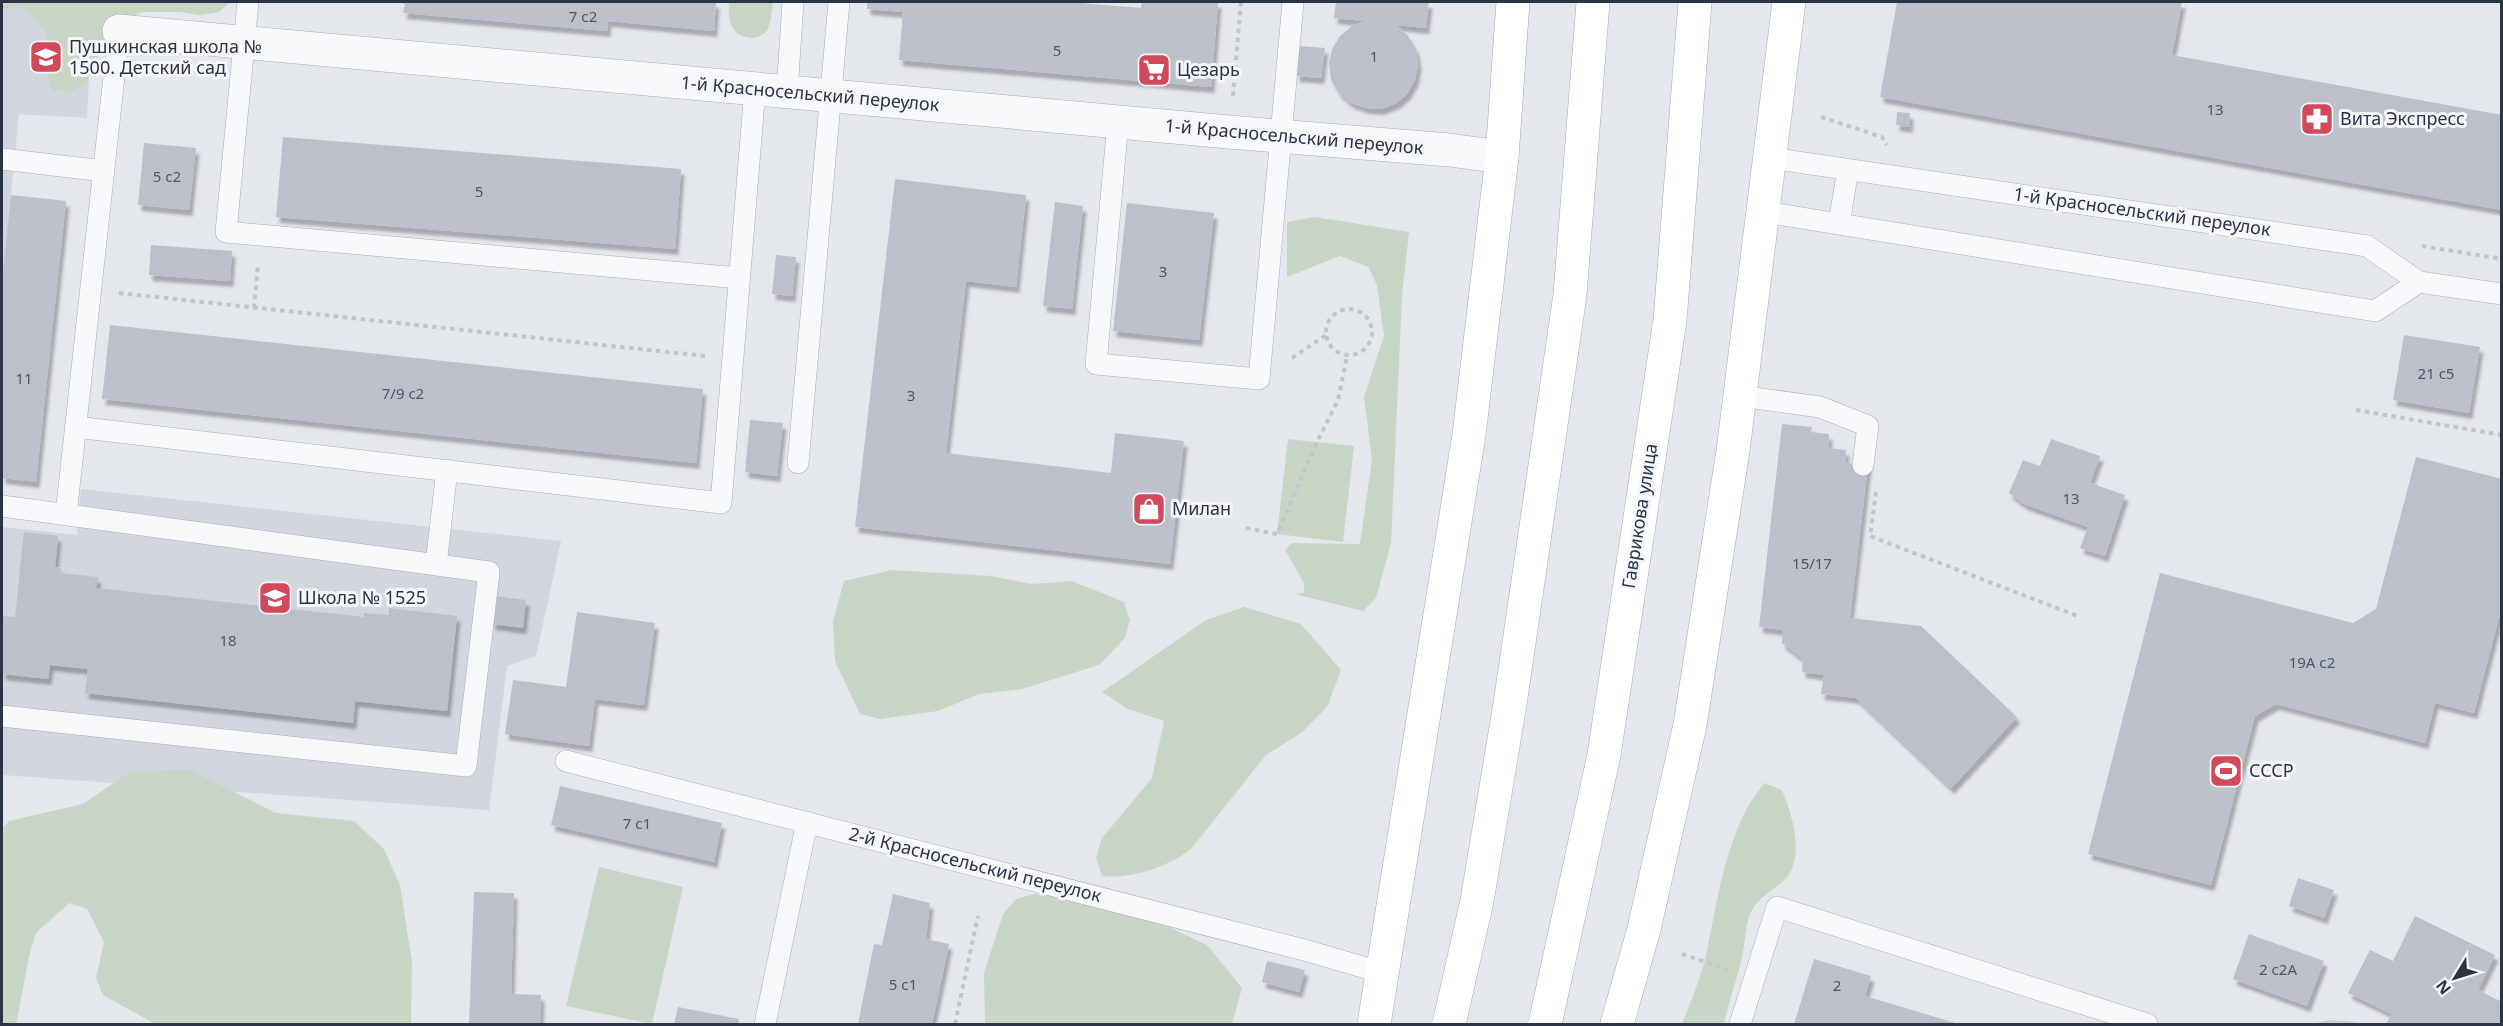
<svg xmlns="http://www.w3.org/2000/svg" width="2503" height="1026" viewBox="0 0 2503 1026" font-family="'Noto Sans',sans-serif">
  <defs>
    <filter id="shadow"><feDropShadow dx="3.5" dy="6" stdDeviation="1.5" flood-color="#0004"/></filter>
  </defs>
  <rect width="100%" height="100%" fill="#e4e7ec"/>
  <!-- built -->
  <path fill="#d2d6de" d="M2,2H93L87,118L19,114L11,195L66,201L36,482L2,478Z
    M81,489L561,541L536,656L507,666L489,810L2,775V527L77,535Z"/>
  <!-- green -->
  <path fill="#c9d6c5" d="M2,2H230L219,12L200,15L180,12H142L125,20L101,48L87,82L70,92L51,90L46,71L53,53L46,33L34,17L18,6L2,10Z
    M729,2H773C772,10 771,23 767,30C758,43 737,39 731,25C728,18 729,10 729,2Z
    M1315,217L1409,232L1402,296L1391,543L1376,598L1363,611L1294,594L1304,593V583L1285,550L1292,543L1360,544L1372,460L1364,397L1384,336L1377,285L1368,267L1340,256L1287,277V222Z
    M1288,439L1354,446L1343,542L1277,534Z
    M892,570L991,576L1032,584L1072,581L1124,602L1130,620L1125,638L1099,665L1022,689L979,694L938,711L880,719L860,714L835,661L833,621L844,581Z
    M1244,607L1301,624L1341,670L1327,707L1301,733L1266,755L1191,849C1168,867 1132,879 1102,876L1096,858L1102,838L1152,778L1164,721L1128,709L1102,692L1206,620Z
    M190,770L276,813L354,821L384,849L400,885L412,962L411,1024H155L103,995L96,978L104,942L87,909L69,903L36,933L30,952L16,1024H2V829L9,821L83,804L130,772Z
    M1765,783L1782,790C1792,813 1805,857 1786,878C1773,892 1756,897 1749,917C1745,928 1745,941 1743,953C1738,977 1729,1000 1724,1024H1682C1691,1000 1702,976 1707,950C1718,898 1728,823 1765,783Z
    M599,867L683,887L652,1024L566,1006Z
    M1034,894L1117,903L1207,945L1242,988L1232,1024H985L984,973L1003,914L1016,899Z
    M2329,1020L2348,1021L2363,1024H2312Z"/>
  <!-- building -->
  <path fill="#bbc0ca" filter="url(#shadow)" d="M398,2H716L714,31L608,21L607,31L403,13L405,4Z
    M867,2H1068L1141,8L1142,2H1218L1211,87L899,60L903,12L867,9Z
    M1336,2H1429L1426,28L1396,25L1408,36L1416,50L1418,65L1415,80L1407,94L1396,103L1381,109L1366,108L1351,103L1339,93L1331,80L1329,64L1332,49L1340,36L1352,26L1365,21L1334,18Z
    M1897,2H2182L2172,55L2502,115V210L1880,97Z
    M1299,46L1325,48L1321,78L1296,76Z
    M1897,112L1910,113L1909,127L1896,125Z
    M283,137L681,169L675,249L276,217Z
    M144,143L196,148L189,210L138,205Z
    M895,179L1026,195L1016,287L966,281L946,453L1111,473L1115,433L1184,441L1170,564L855,527Z
    M11,195L66,201L36,482L2,478V281Z
    M1055,202L1083,206L1072,309L1043,306Z
    M1127,203L1214,213L1199,340L1113,331Z
    M151,245L232,251L230,281L149,275Z
    M776,255L796,257L792,296L772,294Z
    M110,325L703,389L696,463L102,399Z
    M2404,335L2480,347L2469,413L2393,400Z
    M750,420L783,423L777,476L745,472Z
    M1782,424L1812,427L1811,432L1829,434L1828,448L1846,450L1845,463L1868,465L1850,618L1921,626L2017,717L1951,788L1856,698L1821,694L1824,675L1802,672L1803,659L1782,643L1783,630L1759,627Z
    M2051,439L2100,456L2090,483L2125,495L2105,556L2080,548L2088,527L2024,504L2009,493L2023,460L2040,466Z
    M2416,457L2502,479V606L2474,713L2435,703L2425,743L2276,704L2255,716L2211,885L2088,854L2160,573L2353,623L2376,609Z
    M24,532L58,536L55,567L61,568V573L98,577L96,588L364,617V613L389,615V608L457,616L447,711L355,701L353,723L85,693L88,669L50,665L48,679L2,674V616L15,617Z
    M495,596L526,600L523,628L492,624Z
    M577,612L655,623L644,705L595,699L589,746L505,734L513,680L566,687Z
    M560,786L722,823L714,862L551,825Z
    M2298,878L2334,890L2324,918L2289,906Z
    M474,892L514,893L511,994L541,995L540,1024H469Z
    M893,894L930,903L926,939L949,944L932,1024H858L874,944L882,945Z
    M2415,916L2495,955L2478,990L2502,1002V1024H2386L2392,1014L2348,993L2370,950L2393,961Z
    M2249,934L2324,961L2307,1006L2233,979Z
    M1814,959L1871,976L1865,996L1959,1024H1794Z
    M1267,961L1305,970L1299,992L1262,982Z
    M678,1007L739,1019L738,1024H674Z"/>
  <g fill="none" stroke-linecap="round" stroke-linejoin="round">
    <!-- service casing -->
    <g stroke="#a9aeb7" stroke-width="22">
      <path id="service" d="M248,2L226,232L739,278
        M787,92L793,2
        M1118,122L1096,364L1259,379L1293,2
        M1771,158L2367,246L2419,282L2502,294
        M2,159L104,171
        M1765,212L2375,311L2419,282
        M1839,224L1848,169
        M1740,396L1820,407L1868,426L1863,465
        M76,427L721,503L755,89
        M798,463L839,2
        M2,506L489,572L466,766L2,716
        M66,515L119,31
        M436,565L447,470
        M566,761L1308,951L1383,973
        M765,1024L807,822
        M1740,1024L1777,907L2147,1024"/>
    </g>
    <!-- minor casing -->
    <g stroke="#a9aeb7" stroke-width="34">
      <path id="minor" d="M119,31L1229,132L1449,150L1502,157"/>
    </g>
    <!-- primary casing -->
    <g stroke="#a3abb8" stroke-width="34">
      <path id="primary" d="M1374,1024L1469,435L1502,157L1513,2
        M1617,1024L1644,929L1690,725L1733,451L1789,2"/>
    </g>
    <!-- path -->
    <path stroke="#c2c5cb" stroke-width="4" stroke-dasharray="4.5 4.5" stroke-linecap="butt" d="M1233,96L1241,2
      M1821,117L1882,137L1887,145
      M2422,246L2502,259
      M119,293L705,356
      M254,308L258,264
      M1326 332a23 23 0 1 1 46 0a23 23 0 1 1-46 0Z
      M1292,358L1326,335
      M2356,410L2502,435
      M1876,492L1870,536L2080,617
      M1246,528L1277,534L1317,442L1338,400L1347,356
      M1682,954L1728,970
      M955,1024L978,916"/>
    <!-- service -->
    <use href="#service" stroke="#f7f8fa" stroke-width="21"/>
    <!-- minor -->
    <use href="#minor" stroke="#f7f8fa" stroke-width="33"/>
    <!-- primary -->
    <use href="#primary" stroke="#fff" stroke-width="33"/>
    <!-- primary-bridge casing -->
    <g stroke="#a3abb8" stroke-width="34" stroke-linecap="butt">
      <path id="primary-bridge" d="M1449,1024L1477,901L1510,704L1570,295L1593,2
        M1545,1024L1604,755L1670,320L1695,2"/>
    </g>
    <!-- primary-bridge -->
    <use href="#primary-bridge" stroke="#fff" stroke-width="33"/>
  </g>
  <!-- icons -->
  <defs>
    <g id="school-square" transform="scale(1.725)"><rect x="-9" y="-9" width="18" height="18" rx="4" fill="#d1495b" stroke="#f4f6f9"/><path d="M0-5L7-2L0 1L-7-2ZM-4 1L0 2.5L4 1V4Q0 6-4 4Z" fill="#fff"/></g>
    <g id="supermarket-square" transform="scale(1.725)"><rect x="-9" y="-9" width="18" height="18" rx="4" fill="#d1495b" stroke="#f4f6f9"/><path d="M-6-5.5h2.5l.6 2H6L4.5 2H-2.5L-4.4-4H-6ZM-1.5 3.2a1.3 1.3 0 1 0 .1 0ZM3 3.2a1.3 1.3 0 1 0 .1 0Z" fill="#fff"/></g>
    <g id="pharmacy-square" transform="scale(1.725)"><rect x="-9" y="-9" width="18" height="18" rx="4" fill="#d1495b" stroke="#f4f6f9"/><path d="M-2-6h4v4h4v4h-4v4h-4v-4h-4v-4h4Z" fill="#fff"/></g>
    <g id="shop-square" transform="scale(1.725)"><rect x="-9" y="-9" width="18" height="18" rx="4" fill="#d1495b" stroke="#f4f6f9"/><path d="M-5-2.5h2.3a2.7 3.5 0 0 1 5.4 0H5L5.5 6h-11ZM-1.5-2.5h3a1.5 2.3 0 0 0-3 0Z" fill="#fff"/></g>
    <g id="stadium-square" transform="scale(1.725)"><rect x="-9" y="-9" width="18" height="18" rx="4" fill="#d1495b" stroke="#f4f6f9"/><path d="M0-5a6.5 5 0 1 0 0 10a6.5 5 0 1 0 0-10ZM-3.5-1.8h7v3.6h-7Z" fill="#fff"/></g>
  </defs>
  <g fill-rule="evenodd">
    <use href="#school-square" x="46" y="57"/>
    <use href="#supermarket-square" x="1154" y="70"/>
    <use href="#pharmacy-square" x="2317" y="119"/>
    <use href="#shop-square" x="1149" y="509"/>
    <use href="#school-square" x="275" y="598"/>
    <use href="#stadium-square" x="2226" y="771"/>
  </g>
  <g text-anchor="middle" stroke-width="6" stroke-linejoin="round" paint-order="stroke">
    <!-- number labels -->
    <g font-size="15" fill="#4f5766">
      <text x="583" y="22">7 с2</text>
      <text x="1057" y="56">5</text>
      <text x="1374" y="62">1</text>
      <text x="2215" y="115">13</text>
      <text x="167" y="182">5 c2</text>
      <text x="479" y="197">5</text>
      <text x="1163" y="277">3</text>
      <text x="2436" y="379">21 c5</text>
      <text x="24" y="384">11</text>
      <text x="403" y="399">7/9 c2</text>
      <text x="911" y="401">3</text>
      <text x="2071" y="504">13</text>
      <text x="1812" y="569">15/17</text>
      <text x="228" y="646">18</text>
      <text x="2312" y="668">19А с2</text>
      <text x="637" y="829">7 с1</text>
      <text x="2278" y="975">2 с2А</text>
      <text x="903" y="990">5 с1</text>
      <text x="1837" y="991">2</text>
    </g>
    <!-- poi labels -->
    <g font-size="18" fill="#2b3445" stroke="#f4f6f9" text-anchor="start">
      <text x="69" y="53">Пушкинская школа №<tspan x="69" dy="21">1500. Детский сад</tspan></text>
      <text x="1177" y="76">Цезарь</text>
      <text x="2340" y="125">Вита Экспресс</text>
      <text x="1172" y="515">Милан</text>
      <text x="298" y="604">Школа № 1525</text>
      <text x="2249" y="777">СССР</text>
    </g>
    <!-- street labels -->
    <g font-size="18" fill="#2b3445" stroke="#f4f6f9">
      <text transform="translate(810 94) rotate(5)" y="6">1-й Красносельский переулок</text>
      <text transform="translate(1294 137) rotate(5)" y="6">1-й Красносельский переулок</text>
      <text transform="translate(2142 212) rotate(8)" y="6">1-й Красносельский переулок</text>
      <text transform="translate(1640 516) rotate(-81)" y="6">Гаврикова улица</text>
      <text transform="translate(975 865) rotate(14)" y="6">2-й Красносельский переулок</text>
    </g>
  </g>
  <!-- border -->
  <rect width="2503" height="1026" fill="none" stroke="#2b3445" stroke-width="6"/>
  <!-- north arrow -->
  <g transform="translate(2455 978) rotate(232)" stroke="#f4f6f9" stroke-width="4.5" paint-order="stroke">
  <path d="M0-4.5L10 22L0 15L-10 22Z" fill="#2b3445"/>
  <text y="-9" font-size="16" font-weight="bold" text-anchor="middle" fill="#2b3445">N</text>
  </g>
</svg>
